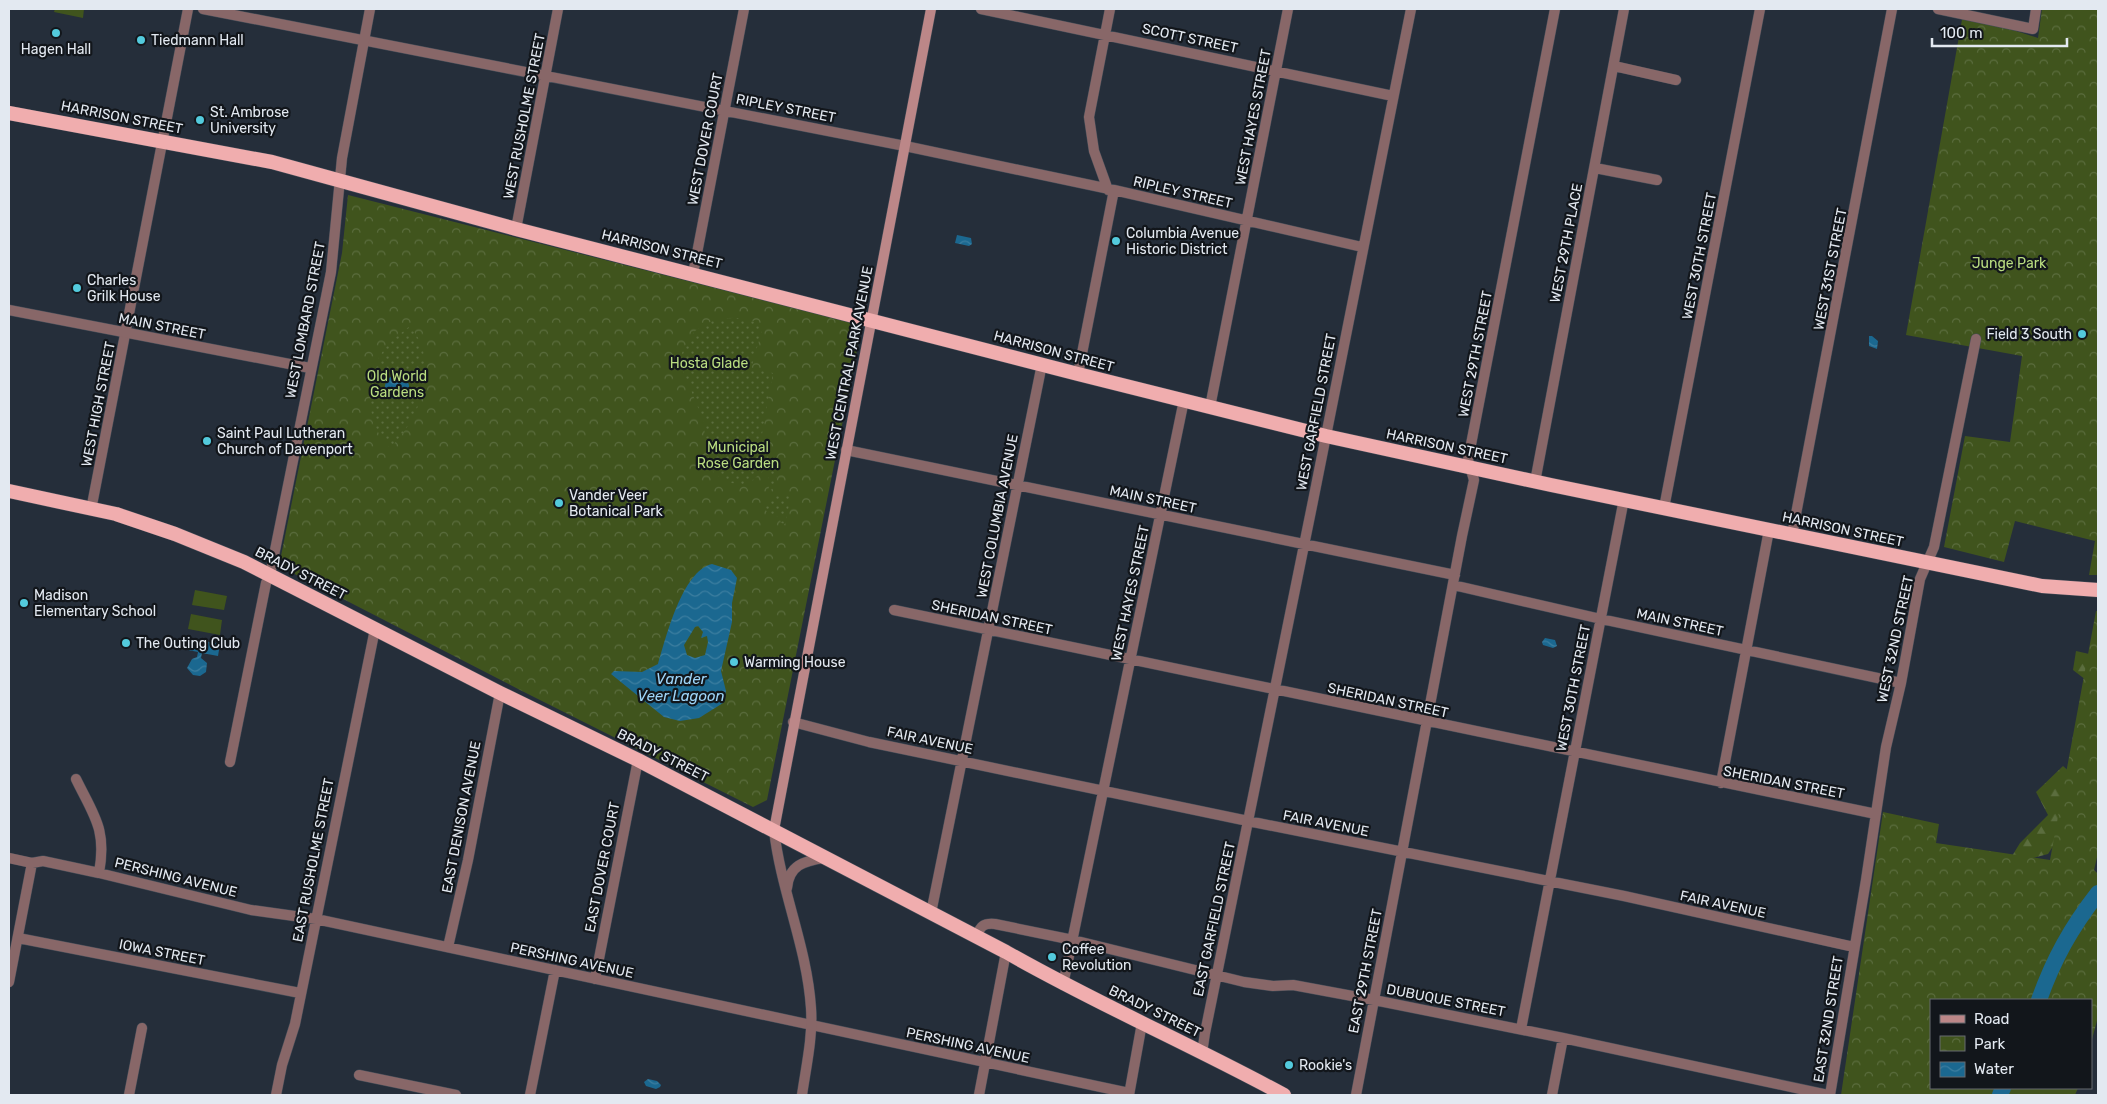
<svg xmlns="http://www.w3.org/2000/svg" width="2107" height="1104" viewBox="0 0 2107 1104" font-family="Rubik,sans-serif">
  <defs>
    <pattern id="forest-firs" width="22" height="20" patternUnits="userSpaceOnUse" patternTransform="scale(1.25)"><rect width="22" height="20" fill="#40541d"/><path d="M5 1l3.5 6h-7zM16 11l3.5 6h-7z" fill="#5b6d3e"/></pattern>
    <pattern id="park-crowns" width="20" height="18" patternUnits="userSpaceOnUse" patternTransform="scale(1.25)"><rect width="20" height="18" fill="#40541d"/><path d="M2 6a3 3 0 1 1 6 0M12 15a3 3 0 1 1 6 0" fill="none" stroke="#5b6d3e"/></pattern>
    <pattern id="garden-dots" width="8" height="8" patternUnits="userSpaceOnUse" patternTransform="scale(1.25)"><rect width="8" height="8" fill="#40541d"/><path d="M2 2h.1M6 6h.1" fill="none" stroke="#5b6d3e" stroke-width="1.8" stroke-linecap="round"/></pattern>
    <pattern id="water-waves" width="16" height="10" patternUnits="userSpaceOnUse" patternTransform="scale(1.25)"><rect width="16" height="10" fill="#1b6890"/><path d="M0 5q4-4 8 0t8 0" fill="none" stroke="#3c7ea0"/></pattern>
  </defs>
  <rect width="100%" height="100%" fill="#252e3a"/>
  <!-- grass -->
  <path fill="#40541d" d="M55,9H84L83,18L54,12Z
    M195,590L227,596L224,610L192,605Z
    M191,614L222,620L220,635L188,629Z"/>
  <!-- forest -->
  <path fill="url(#forest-firs)" d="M2076,651L2098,656L2086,680L2073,670Z
    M2063,766L2090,790L2048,854L2018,862L2009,861L2020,843L2048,815L2036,792Z"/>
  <!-- park -->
  <path fill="url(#park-crowns)" d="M2042,9H2098V575H2089L2095,541L2015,521L2004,562L1944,547L1965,436L2010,442L2022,356L1906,335L1963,14L2038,38Z
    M348,195L862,325L767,800L753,807L520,690L279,566L342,253Z
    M2096,611H2098V853L2094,870L2098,874V1017L2091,1043V1000H1931V1088H2078L2075,1095H1841L1883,812L1939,824L1936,843L2050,860Z"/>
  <!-- garden -->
  <path fill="url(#garden-dots)" d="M732,318H743L760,323L762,330L751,369L773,373L762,434L769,453L767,467C761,473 755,479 748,483C737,488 715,478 710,467C706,458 709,447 712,439L705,438L704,422L681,366L682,353L688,340L695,331L704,325L712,321Z
    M410,326C414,332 420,339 422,346C432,384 417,421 390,448C364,424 364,374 386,347C393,339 402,332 410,326Z
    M776,455L778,463L775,488L768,490L770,460Z
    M780,494L791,496L785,524L781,523L779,516L771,517L765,509L770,496Z"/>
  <!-- water -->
  <path fill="url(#water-waves)" fill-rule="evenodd" d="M957,235L971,238L972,244L969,246L955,243Z
    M1869,336H1872L1878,341L1877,349L1869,346Z
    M385 387a12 12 0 1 1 24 0a12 12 0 1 1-24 0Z
    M712,564L731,570L737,578L732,603V622L721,671L726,691L723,703L699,718L680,721L664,717L611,674L614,671L642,672L658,664C666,638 682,571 712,564ZM698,626L703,632L701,638L707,636L708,642L705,655L695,658L687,655L684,645L695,627Z
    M190,638L220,644L218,656L202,653L201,658L207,663L206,672L200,676L193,675L187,668L192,659L197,657L198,652L188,650Z
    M1545,638L1555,640L1557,646L1553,648L1543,645L1542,642Z
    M648,1079L657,1081L661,1085L660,1087L656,1089L646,1086L644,1082Z"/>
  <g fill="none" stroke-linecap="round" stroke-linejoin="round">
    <!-- river -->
    <path stroke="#1b6890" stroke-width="16" d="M2039,1000C2054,958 2071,928 2098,893
      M2000,1095L2003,1088"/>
    <!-- minor casing -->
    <g stroke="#434c57" stroke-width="11">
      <path id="minor" d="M203,9L905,146L1114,190L1362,247
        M981,9L1393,96
        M1938,9L2033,29L2036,9
        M1614,66L1676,80
        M1595,168L1657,180
        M1108,190L1094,151L1089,117L1110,9
        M516,229L558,9
        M693,274L744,9
        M1078,374L1114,190
        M1210,407L1288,9
        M846,450L1455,575
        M1535,482L1624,9
        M1664,508L1760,9
        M91,510L188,9
        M1792,535L1892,9
        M1453,585L1601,619L1901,683
        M894,610L1876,814
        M793,722L869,742L1248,821L1624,896L1854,947
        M230,762L266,583L270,575
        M76,779C94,816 107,829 99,873
        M1721,783L1769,530
        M9,858L32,863L43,861L99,873L251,910L316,919L1129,1093
        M931,913L1042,364
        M976,936C981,926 983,923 995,924L1073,940L1244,982L1273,986L1293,985L1374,1000L1563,1038L1828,1095
        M18,938L300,993
        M448,947L468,860L500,693
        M595,979L638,760
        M9,982L32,863
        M1063,985L1184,400
        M1521,1029L1624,499
        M1202,1053L1205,1033L1313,501L1411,9
        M359,1075L456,1095
        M129,1095L142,1028
        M276,1095L282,1065L295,1024L375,629
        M530,1095L555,970
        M979,1095L1006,952
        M1129,1095L1142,1023
        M1356,1095L1462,536L1474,480L1468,460L1555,9
        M1552,1095L1563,1038
        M1830,1095L1866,880L1886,747L1901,683L1920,579L1934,547L1976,339"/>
    </g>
    <!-- tertiary casing -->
    <g stroke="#434c57" stroke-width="11">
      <path id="tertiary" d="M9,310L310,368
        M270,575L331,272L342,158L370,9
        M774,830C781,891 807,947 811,1008C813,1037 806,1067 802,1095
        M787,888C789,865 804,861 824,858"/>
    </g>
    <!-- secondary casing -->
    <g stroke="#434c57" stroke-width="11">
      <path id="secondary" d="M774,830L931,9"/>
    </g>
    <!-- trunk casing -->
    <g stroke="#434c57" stroke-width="15">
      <path id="trunk" d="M9,113L272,162L516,229L1078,374L1326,436L1551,485L2042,586L2098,590
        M9,491L116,514L175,534L244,562L500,693L638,760L1006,952C1097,1004 1192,1045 1284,1095"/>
    </g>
    <!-- minor -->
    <use href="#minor" stroke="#886768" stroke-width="10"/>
    <!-- tertiary -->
    <use href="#tertiary" stroke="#886768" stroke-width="10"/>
    <!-- secondary -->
    <use href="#secondary" stroke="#bc8788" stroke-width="10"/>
    <!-- trunk -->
    <use href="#trunk" stroke="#f0adae" stroke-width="14"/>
  </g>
  <!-- markers -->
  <g fill="#53cadc" stroke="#12161b" stroke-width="2">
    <circle cx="56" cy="33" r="5"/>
    <circle cx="141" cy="40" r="5"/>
    <circle cx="200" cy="120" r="5"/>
    <circle cx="1116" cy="241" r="5"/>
    <circle cx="77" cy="288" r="5"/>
    <circle cx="2082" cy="334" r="5"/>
    <circle cx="207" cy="441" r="5"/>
    <circle cx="559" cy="503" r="5"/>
    <circle cx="24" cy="603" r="5"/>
    <circle cx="126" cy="643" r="5"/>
    <circle cx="734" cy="662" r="5"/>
    <circle cx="1052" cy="957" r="5"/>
    <circle cx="1289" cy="1065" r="5"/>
  </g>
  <g text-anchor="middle" stroke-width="4.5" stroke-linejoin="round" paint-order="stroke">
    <!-- street labels -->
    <g font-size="14" fill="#e3e9f1" stroke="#12161b">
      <text transform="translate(1190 38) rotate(12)" y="5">SCOTT STREET</text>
      <text transform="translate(786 108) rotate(11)" y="5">RIPLEY STREET</text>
      <text transform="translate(524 116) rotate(-79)" y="5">WEST RUSHOLME STREET</text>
      <text transform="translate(122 117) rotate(11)" y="5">HARRISON STREET</text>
      <text transform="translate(1253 117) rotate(-79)" y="5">WEST HAYES STREET</text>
      <text transform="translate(705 139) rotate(-79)" y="5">WEST DOVER COURT</text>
      <text transform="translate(1183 192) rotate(13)" y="5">RIPLEY STREET</text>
      <text transform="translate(1566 243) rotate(-79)" y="5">WEST 29TH PLACE</text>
      <text transform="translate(662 249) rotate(14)" y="5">HARRISON STREET</text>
      <text transform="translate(1699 256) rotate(-79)" y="5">WEST 30TH STREET</text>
      <text transform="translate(1830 269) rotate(-79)" y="5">WEST 31ST STREET</text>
      <text transform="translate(305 320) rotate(-79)" y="5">WEST LOMBARD STREET</text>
      <text transform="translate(162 326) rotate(11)" y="5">MAIN STREET</text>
      <text transform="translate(1054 351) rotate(15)" y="5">HARRISON STREET</text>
      <text transform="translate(1475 354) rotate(-79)" y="5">WEST 29TH STREET</text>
      <text transform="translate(849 363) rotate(-79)" y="5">WEST CENTRAL PARK AVENUE</text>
      <text transform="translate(98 404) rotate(-79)" y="5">WEST HIGH STREET</text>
      <text transform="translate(1316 412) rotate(-79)" y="5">WEST GARFIELD STREET</text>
      <text transform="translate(1447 446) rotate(12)" y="5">HARRISON STREET</text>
      <text transform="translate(1153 499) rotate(12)" y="5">MAIN STREET</text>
      <text transform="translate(997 516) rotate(-79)" y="5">WEST COLUMBIA AVENUE</text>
      <text transform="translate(1843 529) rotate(12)" y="5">HARRISON STREET</text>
      <text transform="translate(301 573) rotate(27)" y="5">BRADY STREET</text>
      <text transform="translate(1130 593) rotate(-78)" y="5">WEST HAYES STREET</text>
      <text transform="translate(992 617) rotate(12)" y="5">SHERIDAN STREET</text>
      <text transform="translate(1680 622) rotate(12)" y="5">MAIN STREET</text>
      <text transform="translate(1895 639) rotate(-78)" y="5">WEST 32ND STREET</text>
      <text transform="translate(1573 688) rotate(-79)" y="5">WEST 30TH STREET</text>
      <text transform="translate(1388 700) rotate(12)" y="5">SHERIDAN STREET</text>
      <text transform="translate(930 740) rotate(12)" y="5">FAIR AVENUE</text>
      <text transform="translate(663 755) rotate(27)" y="5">BRADY STREET</text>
      <text transform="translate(1784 782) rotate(11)" y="5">SHERIDAN STREET</text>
      <text transform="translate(461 817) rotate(-79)" y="5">EAST DENISON AVENUE</text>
      <text transform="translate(1326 823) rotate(11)" y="5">FAIR AVENUE</text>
      <text transform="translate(313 860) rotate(-79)" y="5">EAST RUSHOLME STREET</text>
      <text transform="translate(602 867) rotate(-79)" y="5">EAST DOVER COURT</text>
      <text transform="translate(176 877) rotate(14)" y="5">PERSHING AVENUE</text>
      <text transform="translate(1723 904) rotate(12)" y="5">FAIR AVENUE</text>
      <text transform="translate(1214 919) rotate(-78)" y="5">EAST GARFIELD STREET</text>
      <text transform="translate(162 952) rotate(11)" y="5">IOWA STREET</text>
      <text transform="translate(572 960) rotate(12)" y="5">PERSHING AVENUE</text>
      <text transform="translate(1365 971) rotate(-79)" y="5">EAST 29TH STREET</text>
      <text transform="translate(1446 1000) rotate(11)" y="5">DUBUQUE STREET</text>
      <text transform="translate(1155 1011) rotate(26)" y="5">BRADY STREET</text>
      <text transform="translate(1828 1019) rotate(-81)" y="5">EAST 32ND STREET</text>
      <text transform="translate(968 1045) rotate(12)" y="5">PERSHING AVENUE</text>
    </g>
    <!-- poi labels -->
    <g font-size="14" fill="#e3e9f1" stroke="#12161b" text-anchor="start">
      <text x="151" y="45">Tiedmann Hall</text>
      <text x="56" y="54" text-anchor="middle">Hagen Hall</text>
      <text x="210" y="117">St. Ambrose<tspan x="210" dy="16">University</tspan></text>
      <text x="1126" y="238">Columbia Avenue<tspan x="1126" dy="16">Historic District</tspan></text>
      <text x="87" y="285">Charles<tspan x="87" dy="16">Grilk House</tspan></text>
      <text x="2072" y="339" text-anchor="end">Field 3 South</text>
      <text x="217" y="438">Saint Paul Lutheran<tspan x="217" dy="16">Church of Davenport</tspan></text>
      <text x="569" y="500">Vander Veer<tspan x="569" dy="16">Botanical Park</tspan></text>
      <text x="34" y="600">Madison<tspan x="34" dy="16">Elementary School</tspan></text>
      <text x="136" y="648">The Outing Club</text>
      <text x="744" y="667">Warming House</text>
      <text x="1062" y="954">Coffee<tspan x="1062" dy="16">Revolution</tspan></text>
      <text x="1299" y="1070">Rookie's</text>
    </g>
    <!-- park labels -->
    <g font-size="14" fill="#b9dd80" stroke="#12161b">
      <text x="2009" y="268">Junge Park</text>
      <text x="709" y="368">Hosta Glade</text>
      <text x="397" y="381">Old World<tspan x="397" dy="16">Gardens</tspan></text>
      <text x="738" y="452">Municipal<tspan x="738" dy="16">Rose Garden</tspan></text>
    </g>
    <!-- water labels -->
    <g font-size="15" font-style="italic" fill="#9ed5f9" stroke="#12161b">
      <text x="681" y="684">Vander<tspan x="681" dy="17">Veer Lagoon</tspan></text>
    </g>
  </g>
  <!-- border -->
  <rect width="2107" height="1104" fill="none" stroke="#e3e9f1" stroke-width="20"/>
  <!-- legend -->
  <rect x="1930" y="999" width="162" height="90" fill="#12161b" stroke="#666a71"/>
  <rect x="1940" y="1015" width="25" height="8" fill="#bc8788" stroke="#666a71"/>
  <text x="1974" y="1024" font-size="15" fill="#e3e9f1">Road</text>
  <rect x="1940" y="1036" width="25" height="15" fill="url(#park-crowns)" stroke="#666a71"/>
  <text x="1974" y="1049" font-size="15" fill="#e3e9f1">Park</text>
  <rect x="1940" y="1062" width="25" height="15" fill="url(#water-waves)" stroke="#666a71"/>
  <text x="1974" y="1074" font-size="15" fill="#e3e9f1">Water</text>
  <!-- scale -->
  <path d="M1932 38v8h135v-8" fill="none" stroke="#e3e9f1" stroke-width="2.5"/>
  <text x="1940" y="38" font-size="15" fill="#e3e9f1" stroke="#12161b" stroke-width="4" paint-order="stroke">100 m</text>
</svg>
